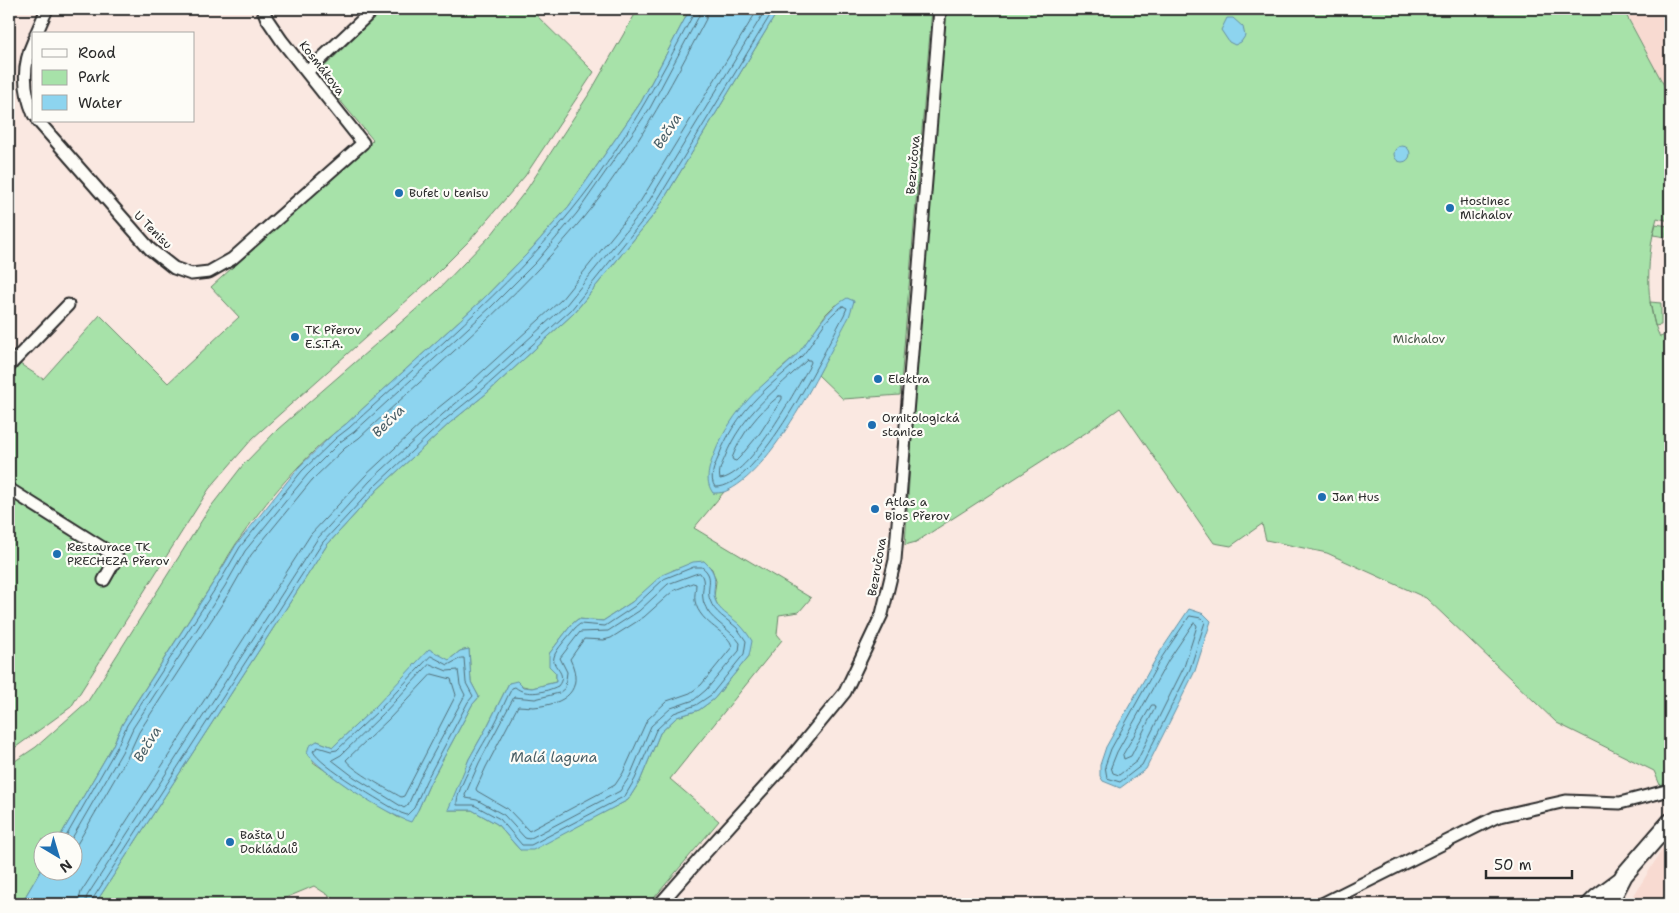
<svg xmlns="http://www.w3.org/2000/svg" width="1679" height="913" viewBox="0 0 1679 913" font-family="'Shantell Sans',sans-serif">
  <rect width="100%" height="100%" fill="#fae8e1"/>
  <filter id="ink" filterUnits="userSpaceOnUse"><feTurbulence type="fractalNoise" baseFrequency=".02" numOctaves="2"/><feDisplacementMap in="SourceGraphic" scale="10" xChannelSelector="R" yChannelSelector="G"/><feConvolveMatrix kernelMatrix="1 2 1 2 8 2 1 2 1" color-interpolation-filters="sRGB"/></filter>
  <g filter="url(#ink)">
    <!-- built -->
    <path fill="#f8dad1" d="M1624,9H1670V91L1666,89Z
      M9,104L17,125L9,133Z
      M1670,837V904H1629L1631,900Z"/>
    <!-- green -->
    <path fill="#a7e2a9" stroke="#69866a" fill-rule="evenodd" d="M383,9H530L594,72L525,176L470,240L430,280L253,438L209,489L71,707L9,752V380L20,364L43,379L100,315L168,383L239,317L211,287L373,140L323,80L321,70Z
      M638,9H690L641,102L569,206L527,254L483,299L346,424C305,454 265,502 236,544C226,558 219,575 209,589C180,634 151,679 123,723L112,747L58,840H42V868L21,904H9V765L36,747L88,701L209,509L243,465L278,429L436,292L492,234L527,189L591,91Z
      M779,9H890L892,10L932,9L900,395L843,399L818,375L827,357L836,304L826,314L799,353L763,385L713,493L724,492L694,528L811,598L799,612L779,615L777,634L782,640L670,779L719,821L649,904H342L314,886L271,904H95L327,545L378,489L451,422L487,393L574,313L656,212ZM704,561L712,569L716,581L714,597L718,606L749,656L714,699L699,710L677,717L660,733L640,781L628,800L570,830L520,850L497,824L472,810H449L469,759L488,725L509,683L532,688L556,682V673L549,654L572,624L578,619L603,621L632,602L673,570ZM469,649L471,682L479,697L472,705L430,783L418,810L399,818L348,787L313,762L317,741L333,747L376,706L449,660L460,651Z
      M945,9H1623L1666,89L1670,92V221L1657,218C1647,252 1644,306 1660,337L1670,333V782L1660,785L1654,771L1557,723L1426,598L1327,553L1266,540L1262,524L1231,546L1214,543L1120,408L1087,432L916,542L905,545L920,309Z
      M1656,224L1668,226L1666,237L1653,235Z
      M1650,302L1661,303V325L1655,326Z"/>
    <!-- water -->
    <path fill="#8dd4ef" stroke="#6690a1" d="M690,9H779L656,212L574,313L487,393L451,422L378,489L327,545L95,904H21L42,868V870H72V840H58L112,747L123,723L215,580L236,545L299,467L333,434L346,424L483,299L527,254L569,206L641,102Z
      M1227,18H1233L1243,27L1245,36L1241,42L1235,45L1229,42L1221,30Z
      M1394 154a8 8 0 1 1 16 0a8 8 0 1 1-16 0Z
      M847,298L854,301L849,317C824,362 773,474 724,492C721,493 716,493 713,493C705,482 708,470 713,457C724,428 742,403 765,383C776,373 790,363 799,352C815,332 824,311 847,298Z
      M704,561C724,579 708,588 717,604C722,613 733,618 740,625C745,630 749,636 752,641L749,656L714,699L699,710L677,717L660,733L640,781L628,800L533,850H520L497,824L472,810H448L469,759L488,725L509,683L517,681L523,687L532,688L556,682V673L549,666V654L572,624L578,619L603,621L632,602L662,575L693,562Z
      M1189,609L1204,614L1211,621L1195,671L1146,769L1120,788L1103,781L1100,776V765L1106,747L1158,655Z
      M429,649L449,660L460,651L469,649L471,682L479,697L472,705L430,783L418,810L411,822C388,815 320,772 307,753L309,746L317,741L333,747L376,706Z"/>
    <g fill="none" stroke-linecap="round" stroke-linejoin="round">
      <!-- shore -->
      <path stroke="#526f79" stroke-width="1" d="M843,306L847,308L844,315C825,350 758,490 715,487C709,478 714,467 718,458C728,430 746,407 768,387C779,377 792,367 802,356C816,340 824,317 843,306Z
        M807,360H810L811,362L808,369C792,395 751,475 720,479C718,471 722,464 725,457C741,415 776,390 807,360Z
        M779,396H782V399L760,433L740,457L736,461L733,460L732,458C741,434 759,412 779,396Z
        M694,567H702C716,578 705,587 710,600C714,613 727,619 737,628C740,632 743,637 746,641L744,654L711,695L696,705L674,713L656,730L635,779L625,796L531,845H522L500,819L474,805H457C455,789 484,743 493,727C500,714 505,701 512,688L515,687C527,697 545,692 558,686C569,672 551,668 554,657C555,650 571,634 575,628L580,624L605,626L635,606L664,579Z
        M700,573C707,581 701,590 703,599C703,603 706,607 707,610C713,621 732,631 740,643L739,651L706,690L694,700L671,708L651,726L630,776L620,791L529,839L525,838L504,815L477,800L466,798L465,795L479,763L514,697L535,699L559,693L565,688L567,672L560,658L580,632L608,631L639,611L668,584L695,574Z
        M693,583L696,584C696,590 694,595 695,601C700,625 730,632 732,647L701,685L690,693L667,701L647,720L623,773L615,785L529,831L508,809L477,791L476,789L486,767L518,706C523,706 529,707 534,707C565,704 585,691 570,659L584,639L604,640L611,638L644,617L673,591Z
        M1190,616L1201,618L1205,622L1190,669L1142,765L1120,782L1107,778L1105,766L1111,749L1162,657Z
        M1194,623L1196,624L1197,626L1184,667L1137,761L1119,775L1113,773L1111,767L1117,752L1168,661Z
        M431,656L448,665L461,658H464L466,683L473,696L468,702L426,781L414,808L407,815L401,813C384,803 319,766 313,751L318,747L331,751L337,750L379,710Z
        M430,664L447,671L458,670L460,685L465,695L420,778L408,805L404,808L354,777L332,760L341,755L383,714Z
        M432,674L451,679L456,695L404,796L401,797C389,790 353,771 346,760L389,719Z
        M1152,705H1154L1155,708L1131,756L1124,759L1123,755Z
        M64,840L116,749L127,725L219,583L240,547L302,471L336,438L349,428C426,357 506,291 572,210C621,150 658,81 694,13V9
        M71,840L122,752L133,728L225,586L245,551L307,475L340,442L354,432L491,307L536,262L577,213L650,108L699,16L700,9
        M72,853L128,756L139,732L231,590L251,555L312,480L345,448L359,438C435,367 516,300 583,218C632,158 670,88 706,19L708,9
        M78,904L81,892L311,534L365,476L438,408L474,379L561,300L640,202L758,9
        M85,904L87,896L318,538L370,481L443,414L479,384L566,305L646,206L766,9
        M91,904L92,900L323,542L375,486L447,418L483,389L571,310L652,209L774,9"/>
      <!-- street casing -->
      <g stroke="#2b2b2b" stroke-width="15">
        <path id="street" d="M36,34L47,9
          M34,40C22,66 23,89 34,115
          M308,71L374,9
          M38,121L150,249L174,268L191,274L209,272L232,259L363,143L282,41L267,19L263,9
          M9,366L68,305
          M9,489L117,557L104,580
          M660,904L704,854L791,758L845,692L882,614L895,560L940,9
          M1322,904L1496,817L1566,801L1620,803L1670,790
          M1587,904L1595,896L1622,876"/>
      </g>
      <!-- secondary casing -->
      <g stroke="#2b2b2b" stroke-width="20">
        <path id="secondary" d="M1609,904L1624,875L1670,822"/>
      </g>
      <!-- street -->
      <use href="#street" stroke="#fdfcf7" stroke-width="11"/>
      <!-- secondary -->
      <use href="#secondary" stroke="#fdfcf7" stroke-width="16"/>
    </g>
  </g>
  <!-- markers -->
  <g fill="#1f6fb2" stroke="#fdfcf7" stroke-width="2">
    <circle cx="399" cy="193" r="5"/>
    <circle cx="1450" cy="208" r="5"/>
    <circle cx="295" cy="337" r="5"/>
    <circle cx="878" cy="379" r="5"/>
    <circle cx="872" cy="425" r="5"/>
    <circle cx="1322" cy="497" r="5"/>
    <circle cx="875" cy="509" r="5"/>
    <circle cx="57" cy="554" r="5"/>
    <circle cx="230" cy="842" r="5"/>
  </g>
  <g text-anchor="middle" stroke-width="4.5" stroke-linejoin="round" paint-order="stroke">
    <!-- street labels -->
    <g font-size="12" fill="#2b2b2b" stroke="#fdfcf7">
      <text transform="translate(322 68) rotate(52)" y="4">Kosmákova</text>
      <text transform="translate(913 165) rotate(-85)" y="4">Bezručova</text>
      <text transform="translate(153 230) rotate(45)" y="4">U Tenisu</text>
      <text transform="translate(877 567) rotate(-80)" y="4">Bezručova</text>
    </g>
    <!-- poi labels -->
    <g font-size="12" fill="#2b2b2b" stroke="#fdfcf7" text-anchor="start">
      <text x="409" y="197">Bufet u tenisu</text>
      <text x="1460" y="205">Hostinec<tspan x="1460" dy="14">Michalov</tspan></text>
      <text x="305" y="334">TK Přerov<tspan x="305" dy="14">E.S.T.A.</tspan></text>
      <text x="888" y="383">Elektra</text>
      <text x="882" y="422">Ornitologická<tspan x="882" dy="14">stanice</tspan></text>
      <text x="1332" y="501">Jan Hus</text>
      <text x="885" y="506">Atlas a<tspan x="885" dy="14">Bios Přerov</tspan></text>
      <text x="67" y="551">Restaurace TK<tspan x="67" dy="14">PRECHEZA Přerov</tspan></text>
      <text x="240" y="839">Bašta U<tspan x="240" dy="14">Dokládalů</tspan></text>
    </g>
    <!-- park labels -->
    <g font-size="12" fill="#4a594a" stroke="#fdfcf7">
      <text x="1419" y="343">Michalov</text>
    </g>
    <!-- water labels -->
    <g font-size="14" font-style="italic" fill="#485e66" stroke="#fdfcf7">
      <text transform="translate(667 131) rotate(-57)" y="5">Bečva</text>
      <text transform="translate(388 421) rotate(-45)" y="5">Bečva</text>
      <text transform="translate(147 744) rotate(-58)" y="5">Bečva</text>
      <text x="554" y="762">Malá laguna</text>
    </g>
  </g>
  <!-- margin -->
  <rect width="1679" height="913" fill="none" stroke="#fdfcf7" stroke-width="30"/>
  <rect x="15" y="15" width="1649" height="883" fill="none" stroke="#2b2b2b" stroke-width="2" filter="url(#ink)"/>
  <!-- legend -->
  <rect x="32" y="32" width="162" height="90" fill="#fdfcf7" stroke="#a9a8a5"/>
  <rect x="42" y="49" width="25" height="8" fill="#fdfcf7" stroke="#a9a8a5"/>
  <text x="78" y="58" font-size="15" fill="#2b2b2b">Road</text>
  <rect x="42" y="70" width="25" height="15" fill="#a7e2a9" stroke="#a9a8a5"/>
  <text x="78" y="82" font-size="15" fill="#2b2b2b">Park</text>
  <rect x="42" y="95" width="25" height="15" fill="#8dd4ef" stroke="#a9a8a5"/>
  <text x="78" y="108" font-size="15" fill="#2b2b2b">Water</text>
  <!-- north arrow -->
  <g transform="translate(58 856) rotate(142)"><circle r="24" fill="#fdfcf7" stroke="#a9a8a5"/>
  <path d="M0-4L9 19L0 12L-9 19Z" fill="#1f6fb2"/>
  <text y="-8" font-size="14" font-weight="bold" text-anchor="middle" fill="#2b2b2b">N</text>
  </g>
  <!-- scale -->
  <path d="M1486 870v8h86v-8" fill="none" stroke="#2b2b2b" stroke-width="2.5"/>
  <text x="1494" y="870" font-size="15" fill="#2b2b2b" stroke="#fdfcf7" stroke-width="4" paint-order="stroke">50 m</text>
</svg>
